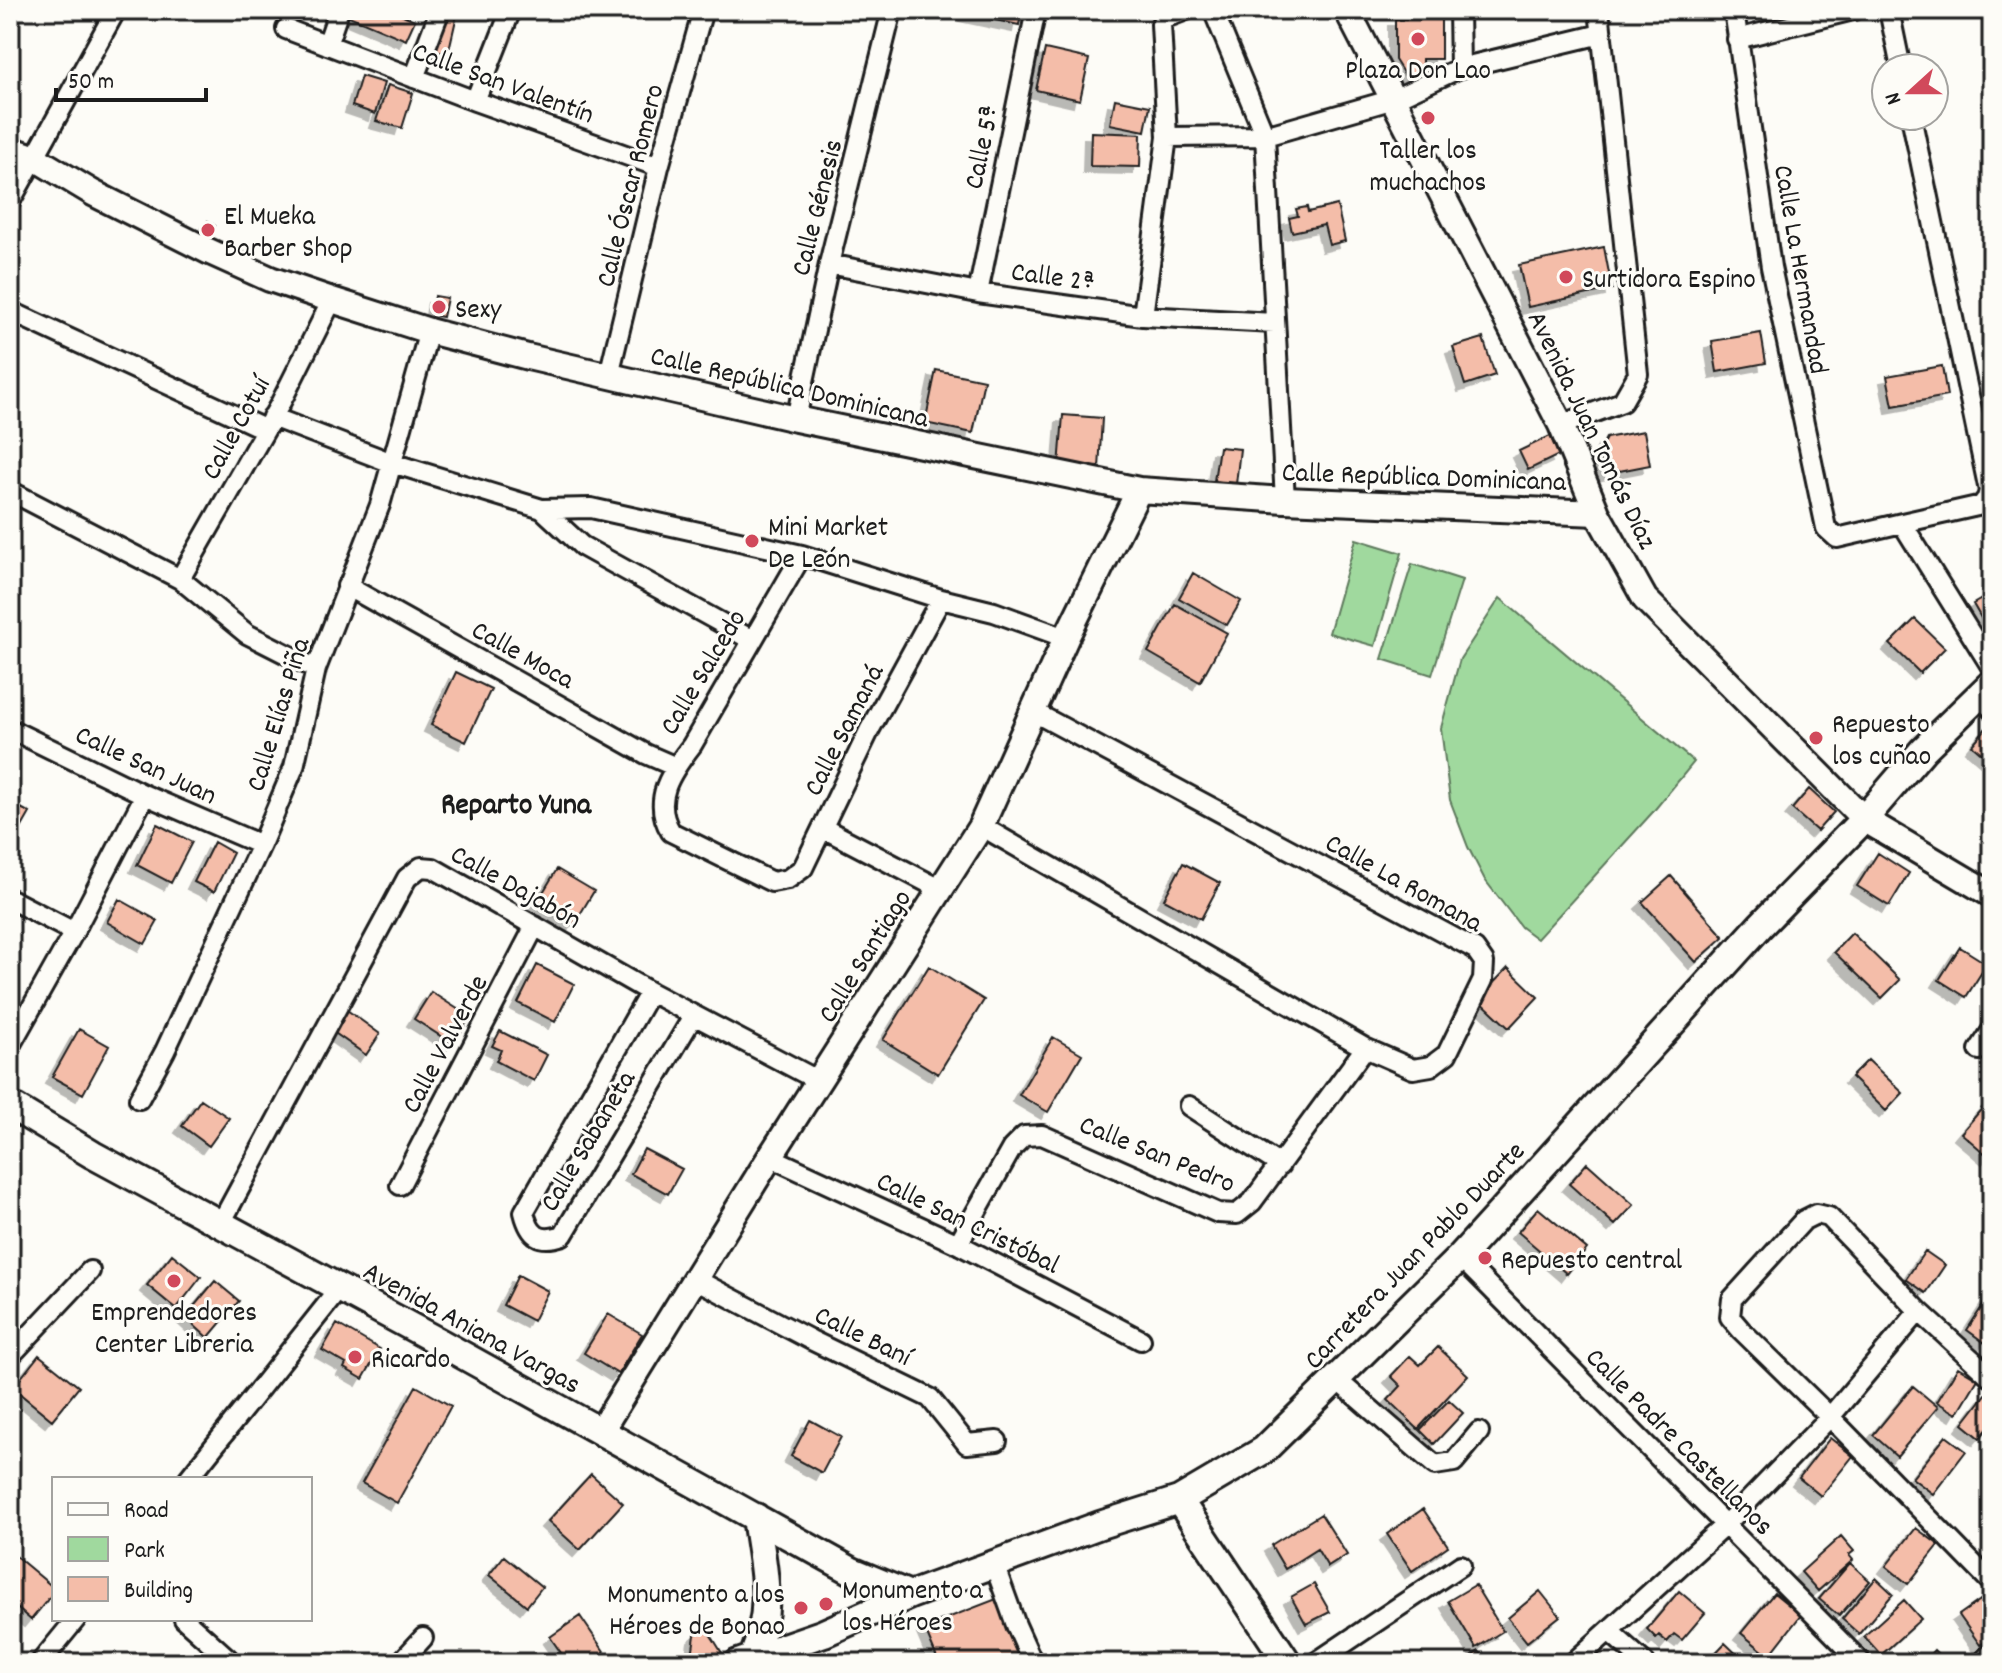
<svg xmlns="http://www.w3.org/2000/svg" width="2002" height="1673" viewBox="0 0 2002 1673" font-family="Dekko,sans-serif">
  <defs>
    <filter id="shadow"><feDropShadow dx="-7" dy="7" stdDeviation="0" flood-color="#0004"/></filter>
  </defs>
  <rect width="100%" height="100%" fill="#fdfcf7"/>
  <filter id="ink" filterUnits="userSpaceOnUse"><feTurbulence type="fractalNoise" baseFrequency=".0125" numOctaves="2"/><feDisplacementMap in="SourceGraphic" scale="16" xChannelSelector="R" yChannelSelector="G"/><feConvolveMatrix kernelMatrix="1 2 1 2 8 2 1 2 1" color-interpolation-filters="sRGB"/></filter>
  <g filter="url(#ink)">
    <!-- green -->
    <path fill="#a0d99e" stroke="#5e7a5d" stroke-width="2" d="M1356,539L1402,553L1375,646L1329,633Z
      M1412,564L1462,580L1432,675L1382,659Z
      M1500,598L1694,762L1652,813L1537,939L1521,927L1485,880L1468,847L1450,800L1441,728L1460,659Z"/>
    <!-- building -->
    <path fill="#f4bda9" stroke="#1c1c1c" stroke-width="2" filter="url(#shadow)" d="M345,10H390L415,20L406,40L344,14Z
      M967,10H1022L1019,25L966,14Z
      M440,11L457,15L448,54L430,50Z
      M1395,19H1441V59H1422V76H1405L1395,60Z
      M1045,49L1089,59L1080,100L1036,90Z
      M361,76L384,83L375,114L352,106Z
      M388,85L413,93L402,128L376,121Z
      M1115,99L1150,106L1145,131L1110,124Z
      M1091,132L1141,134L1140,167L1090,166Z
      M1337,205L1345,241L1329,245L1324,225L1292,232L1289,218L1298,216L1296,209L1307,207L1308,212Z
      M208,221L215,226L207,239L200,235Z
      M1604,247L1612,289L1528,307L1519,265Z
      M435,296L447,298L443,317L432,315Z
      M1761,333L1766,363L1717,372L1712,341Z
      M1483,338L1495,375L1465,385L1453,347Z
      M1942,366L1947,396L1893,406L1887,376Z
      M936,370L984,380L973,433L925,423Z
      M1063,415L1102,418L1099,469L1059,467Z
      M1644,431L1650,465L1604,474L1599,451L1606,438Z
      M1550,436L1559,455L1528,470L1519,451Z
      M1219,447L1240,449L1236,484L1214,481Z
      M1193,573L1241,601L1227,625L1179,598Z
      M1992,593V637L1973,604Z
      M1175,604L1227,633L1200,682L1148,652Z
      M1915,619L1945,648L1920,673L1890,644Z
      M456,672L491,689L466,742L431,725Z
      M1987,727L1992,731V762L1972,745Z
      M1809,789L1834,812L1817,831L1792,809Z
      M10,802L30,813L10,848Z
      M157,824L192,842L171,883L137,865Z
      M214,842L233,853L214,892L194,882Z
      M1878,853L1909,873L1889,906L1857,886Z
      M1183,863L1220,883L1201,919L1164,899Z
      M557,869L594,891L573,926L536,904Z
      M1671,876L1724,937L1696,962L1642,902Z
      M119,899L158,921L145,944L107,922Z
      M1852,933L1900,980L1882,998L1834,952Z
      M1960,947L1987,964L1966,997L1939,980Z
      M537,965L574,984L555,1022L518,1003Z
      M929,966L984,1000L938,1074L883,1040Z
      M1508,968L1538,997L1509,1028L1478,999Z
      M431,992L470,1017L453,1044L414,1019Z
      M347,1010L380,1034L366,1055L332,1031Z
      M79,1029L109,1046L83,1094L52,1077Z
      M500,1031L547,1055L534,1081L496,1061L501,1050L492,1046Z
      M1053,1037L1082,1054L1048,1112L1019,1095Z
      M1868,1060L1903,1093L1886,1111L1851,1077Z
      M1991,1098L1992,1153L1989,1157L1961,1133Z
      M201,1099L229,1118L209,1146L182,1126Z
      M644,1149L682,1169L668,1194L631,1174Z
      M1587,1163L1634,1205L1615,1225L1569,1184Z
      M1538,1208L1587,1249L1567,1274L1518,1232Z
      M1925,1251L1945,1265L1926,1293L1906,1279Z
      M172,1254L201,1277L176,1309L147,1285Z
      M518,1275L548,1291L533,1321L503,1305Z
      M215,1281L239,1301L208,1338L185,1317Z
      M1991,1293L1992,1332L1985,1343L1967,1330Z
      M608,1314L642,1334L618,1374L584,1353Z
      M337,1324L380,1349L363,1379L344,1368L346,1364L322,1350Z
      M1438,1347L1468,1375L1418,1429L1388,1400L1401,1386L1391,1376L1410,1356L1420,1365Z
      M39,1355L79,1387L52,1420L13,1388Z
      M1958,1367L1978,1379L1957,1414L1937,1402Z
      M416,1386L451,1406L397,1503L362,1483Z
      M1913,1386L1938,1407L1897,1456L1873,1435Z
      M1987,1393L1992,1397V1423L1980,1438L1963,1424Z
      M1449,1400L1463,1413L1434,1444L1420,1430Z
      M810,1420L841,1437L822,1473L791,1456Z
      M1946,1436L1966,1451L1933,1494L1912,1478Z
      M1830,1438L1853,1456L1821,1496L1799,1478Z
      M591,1474L623,1503L580,1550L548,1521Z
      M1423,1509L1448,1546L1412,1571L1387,1534Z
      M1321,1514L1347,1555L1328,1567L1317,1549L1285,1569L1271,1545Z
      M1916,1528L1939,1545L1908,1584L1886,1566Z
      M1841,1536L1854,1551L1849,1555L1853,1560L1818,1591L1801,1572Z
      M12,1553L54,1588V1592L31,1620L10,1602V1556Z
      M504,1556L542,1587L527,1606L489,1575Z
      M1850,1563L1870,1581L1839,1616L1819,1599Z
      M1876,1578L1893,1594L1859,1634L1842,1619Z
      M1314,1584L1330,1612L1306,1624L1291,1597Z
      M1475,1585L1503,1631L1476,1648L1448,1601Z
      M1540,1591L1560,1616L1527,1642L1508,1618Z
      M1679,1591L1705,1613L1682,1640L1674,1634L1667,1642L1659,1635L1656,1638L1647,1629Z
      M1774,1593L1801,1615L1769,1656L1741,1633Z
      M1989,1594L1992,1599V1637L1980,1645L1959,1615Z
      M999,1598L1025,1663H939L924,1627Z
      M1904,1600L1921,1619L1881,1655L1864,1636Z
      M580,1616L612,1663H568L550,1637Z
      M705,1627L714,1640L727,1661L691,1663L695,1635Z
      M1725,1643L1746,1663H1706Z
      M1934,1650L1947,1663H1922Z
      M1479,1651L1488,1663H1462Z
      M186,1653L203,1663H180Z"/>
    <g fill="none" stroke-linecap="round" stroke-linejoin="round">
      <!-- service casing -->
      <g stroke="#1c1c1c" stroke-width="15">
        <path id="service" d="M1977,701L1992,715"/>
      </g>
      <!-- minor casing -->
      <g stroke="#1c1c1c" stroke-width="24">
        <path id="minor" d="M1213,10L1265,136L1285,500
          M1459,10L1460,68
          M1734,10L1771,267L1826,528L1837,538L1902,523L1992,668
          M1889,10L1901,68
          M286,29L475,101L659,167
          M1737,39L1853,10
          M327,45L339,10
          M414,78L440,10
          M475,101L511,10
          M1167,137L1265,136L1394,99L1460,68L1601,34
          M10,202L116,10
          M829,264L978,293L1143,316L1274,323
          M978,293L1036,10
          M10,311L264,429
          M1143,316L1167,137L1161,24L1165,18L1186,10
          M609,375L659,167L703,10
          M272,417L392,463L542,509L591,508L802,555L941,599L994,612L1066,638
          M796,419L829,264L892,10
          M1561,425L1622,402L1638,374L1599,10
          M10,491L180,579L247,634L316,669
          M542,509L582,546L752,640
          M1902,523L1982,505L1987,498L1989,491L1911,116
          M802,555L692,745C671,772 651,800 671,832L772,882L788,879L803,868L870,729L941,599
          M180,579L279,406L332,300
          M347,586L646,754L676,767
          M10,729L145,795L261,845
          M981,826L1365,1048L1413,1069L1431,1066L1447,1054L1483,980L1484,962L1475,949L1032,711
          M823,828L940,889
          M10,899L74,932
          M650,992L524,1212C530,1236 539,1243 563,1235L694,1015
          M10,1046L74,932L145,795
          M1979,1050L1992,1030
          M139,1099L165,1051L261,845L294,767L316,669L380,505L429,331
          M1189,1106L1280,1165
          M770,1157L958,1244L1141,1340
          M400,1185L535,926
          M221,1223L407,878L421,867L433,868L650,992L819,1081
          M958,1244L1012,1148L1024,1136L1042,1135L1218,1213L1237,1214L1252,1202L1365,1048
          M1460,1257L1862,1663
          M695,1279L811,1340L930,1398L967,1444L997,1441
          M10,1356L90,1271
          M1992,1378L1919,1311L1829,1217L1816,1214L1804,1220L1732,1299L1730,1317L1741,1330L1830,1417L1992,1583
          M1337,1380L1435,1465L1454,1462L1479,1432
          M188,1479L339,1289
          M994,1564L1016,1625L1033,1663
          M184,1619L233,1663
          M1610,1632L1645,1663
          M40,1663L76,1619
          M400,1663L423,1638
          M1315,1663L1461,1565
          M1573,1663L1725,1525L1830,1417L1919,1311
          M1981,1663L1992,1652"/>
      </g>
      <!-- tertiary casing -->
      <g stroke="#1c1c1c" stroke-width="30">
        <path id="tertiary" d="M1347,10L1561,425L1597,513L1645,599L1864,819L1992,895
          M10,149L33,157L93,193L208,251L270,279L332,300L429,331L528,357L796,419L1139,490L1285,500L1597,513
          M600,1432L770,1157L981,826L1066,638L1139,490"/>
      </g>
      <!-- secondary casing -->
      <g stroke="#1c1c1c" stroke-width="32">
        <path id="secondary" d="M10,1105L93,1155L441,1343L852,1571L910,1595
          M1179,1500L1288,1663
          M753,1657C775,1605 763,1570 756,1517
          M738,1663L824,1633L910,1595L1100,1525L1179,1500L1264,1450L1460,1257L1760,926L1864,819L1923,750L1992,683"/>
      </g>
      <!-- service -->
      <use href="#service" stroke="#fdfcf7" stroke-width="9"/>
      <!-- minor -->
      <use href="#minor" stroke="#fdfcf7" stroke-width="18"/>
      <!-- tertiary -->
      <use href="#tertiary" stroke="#fdfcf7" stroke-width="24"/>
      <!-- secondary -->
      <use href="#secondary" stroke="#fdfcf7" stroke-width="26"/>
    </g>
  </g>
  <!-- markers -->
  <g fill="#d1495b" stroke="#fdfcf7" stroke-width="3">
    <circle cx="1418" cy="39" r="8"/>
    <circle cx="1428" cy="118" r="8"/>
    <circle cx="208" cy="230" r="8"/>
    <circle cx="1566" cy="277" r="8"/>
    <circle cx="439" cy="307" r="8"/>
    <circle cx="752" cy="541" r="8"/>
    <circle cx="1816" cy="738" r="8"/>
    <circle cx="1485" cy="1258" r="8"/>
    <circle cx="174" cy="1281" r="8"/>
    <circle cx="355" cy="1357" r="8"/>
    <circle cx="826" cy="1604" r="8"/>
    <circle cx="801" cy="1608" r="8"/>
  </g>
  <g text-anchor="middle" stroke-width="6" stroke-linejoin="round" paint-order="stroke">
    <!-- poi labels -->
    <g font-size="28" fill="#1c1c1c" stroke="#fdfcf7" text-anchor="start">
      <text x="1418" y="78" text-anchor="middle">Plaza Don Lao</text>
      <text x="1428" y="158" text-anchor="middle">Taller los<tspan x="1428" dy="32">muchachos</tspan></text>
      <text x="224" y="224">El Mueka<tspan x="224" dy="32">Barber Shop</tspan></text>
      <text x="1582" y="287">Surtidora Espino</text>
      <text x="455" y="317">Sexy</text>
      <text x="768" y="535">Mini Market<tspan x="768" dy="32">De León</tspan></text>
      <text x="1832" y="732">Repuesto<tspan x="1832" dy="32">los cuñao</tspan></text>
      <text x="1501" y="1268">Repuesto central</text>
      <text x="174" y="1320" text-anchor="middle">Emprendedores<tspan x="174" dy="32">Center Libreria</tspan></text>
      <text x="371" y="1367">Ricardo</text>
      <text x="842" y="1598">Monumento a<tspan x="842" dy="32">los Héroes</tspan></text>
      <text x="785" y="1602" text-anchor="end">Monumento a los<tspan x="785" dy="32">Héroes de Bonao</tspan></text>
    </g>
    <!-- street labels -->
    <g font-size="28" fill="#1c1c1c" stroke="#fdfcf7">
      <text transform="translate(504 81) rotate(20)" y="10">Calle San Valentín</text>
      <text transform="translate(980 146) rotate(-78)" y="10">Calle 5ª</text>
      <text transform="translate(628 185) rotate(-76)" y="10">Calle Óscar Romero</text>
      <text transform="translate(815 207) rotate(-76)" y="10">Calle Génesis</text>
      <text transform="translate(1803 269) rotate(80)" y="10">Calle La Hermandad</text>
      <text transform="translate(1054 275) rotate(8)" y="10">Calle 2ª</text>
      <text transform="translate(790 385) rotate(13)" y="10">Calle República Dominicana</text>
      <text transform="translate(234 427) rotate(-61)" y="10">Calle Cotuí</text>
      <text transform="translate(1594 429) rotate(64)" y="10">Avenida Juan Tomás Díaz</text>
      <text transform="translate(1424 475) rotate(2)" y="10">Calle República Dominicana</text>
      <text transform="translate(524 653) rotate(29)" y="10">Calle Moca</text>
      <text transform="translate(701 671) rotate(-59)" y="10">Calle Salcedo</text>
      <text transform="translate(276 714) rotate(-73)" y="10">Calle Elías Piña</text>
      <text transform="translate(842 729) rotate(-63)" y="10">Calle Samaná</text>
      <text transform="translate(147 763) rotate(25)" y="10">Calle San Juan</text>
      <text transform="translate(1405 881) rotate(29)" y="10">Calle La Romana</text>
      <text transform="translate(517 885) rotate(29)" y="10">Calle Dajabón</text>
      <text transform="translate(863 955) rotate(-58)" y="10">Calle Santiago</text>
      <text transform="translate(443 1043) rotate(-62)" y="10">Calle Valverde</text>
      <text transform="translate(586 1140) rotate(-59)" y="10">Calle Sabaneta</text>
      <text transform="translate(1158 1152) rotate(22)" y="10">Calle San Pedro</text>
      <text transform="translate(969 1221) rotate(26)" y="10">Calle San Cristóbal</text>
      <text transform="translate(1413 1254) rotate(-46)" y="10">Carretera Juan Pablo Duarte</text>
      <text transform="translate(473 1326) rotate(29)" y="10">Avenida Aniana Vargas</text>
      <text transform="translate(864 1334) rotate(26)" y="10">Calle Baní</text>
      <text transform="translate(1681 1440) rotate(45)" y="10">Calle Padre Castellanos</text>
    </g>
    <!-- neighbourhood labels -->
    <g font-size="30" font-weight="bold" fill="#1c1c1c" stroke="#fdfcf7">
      <text x="516" y="813">Reparto Yuna</text>
    </g>
  </g>
  <!-- margin -->
  <rect width="2002" height="1673" fill="none" stroke="#fdfcf7" stroke-width="40"/>
  <rect x="20" y="20" width="1962" height="1633" fill="none" stroke="#1c1c1c" stroke-width="3" filter="url(#ink)"/>
  <!-- legend -->
  <rect x="52" y="1477" width="260" height="144" fill="#fdfcf7" stroke="#a3a29f" stroke-width="2"/>
  <rect x="68" y="1503" width="40" height="12" fill="#fdfcf7" stroke="#a3a29f" stroke-width="2"/>
  <text x="124" y="1517" font-size="24" fill="#1c1c1c">Road</text>
  <rect x="68" y="1537" width="40" height="24" fill="#a0d99e" stroke="#a3a29f" stroke-width="2"/>
  <text x="124" y="1557" font-size="24" fill="#1c1c1c">Park</text>
  <rect x="68" y="1577" width="40" height="24" fill="#f4bda9" stroke="#a3a29f" stroke-width="2"/>
  <text x="124" y="1597" font-size="24" fill="#1c1c1c">Building</text>
  <!-- north arrow -->
  <g transform="translate(1910 92) rotate(249)"><circle r="38" fill="#fdfcf7" stroke="#a3a29f" stroke-width="2"/>
  <path d="M0-6L14 30L0 20L-14 30Z" fill="#d1495b"/>
  <text y="-12" font-size="22" font-weight="bold" text-anchor="middle" fill="#1c1c1c">N</text>
  </g>
  <!-- scale -->
  <path d="M56 88v12h150v-12" fill="none" stroke="#1c1c1c" stroke-width="4"/>
  <text x="68" y="88" font-size="24" fill="#1c1c1c" stroke="#fdfcf7" stroke-width="6" paint-order="stroke">50 m</text>
</svg>
